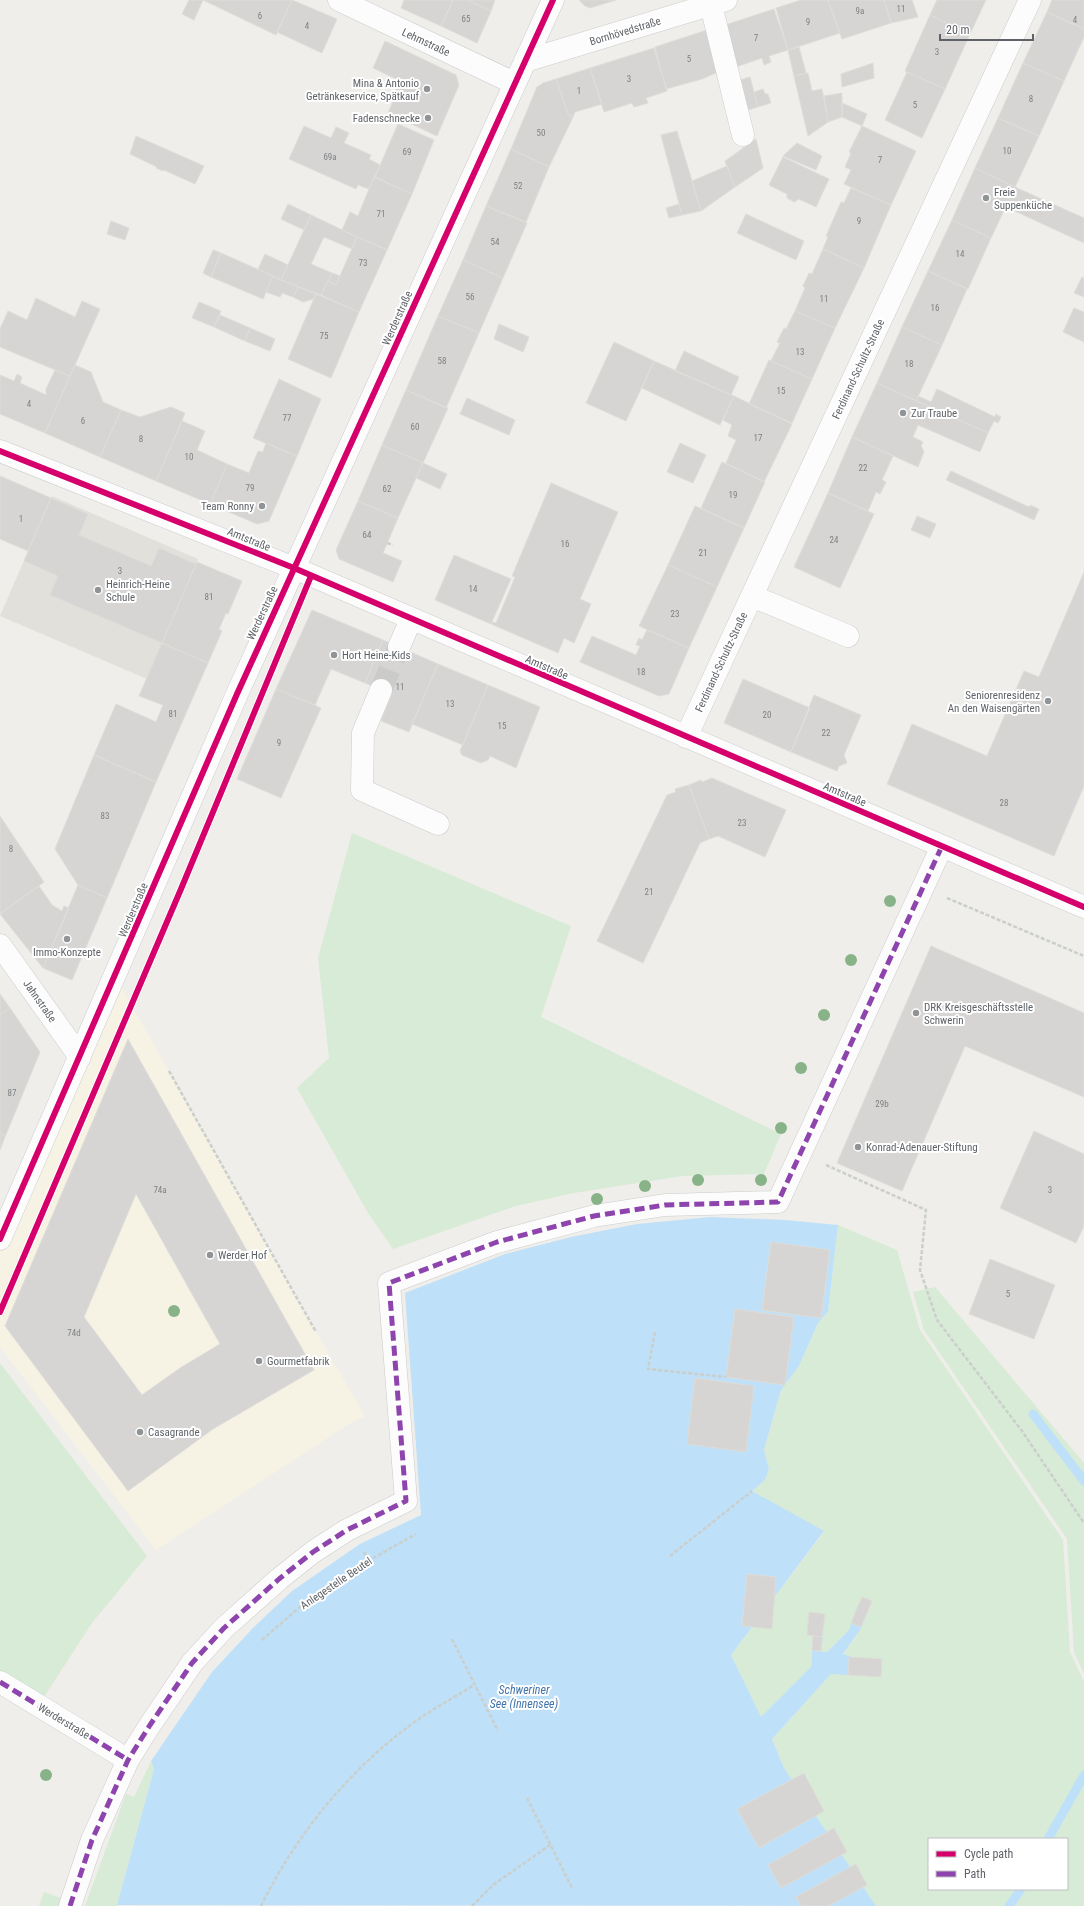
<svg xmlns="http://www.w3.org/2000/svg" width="1084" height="1906" viewBox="0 0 1084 1906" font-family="'Roboto Condensed',sans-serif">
  <rect width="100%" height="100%" fill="#efeeea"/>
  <!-- commercial -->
  <path fill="#f7f3e4" d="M115,976L316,1332L365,1416L352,1422L156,1550L0,1347V1239Z"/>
  <!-- education -->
  <path fill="#e2e0da" d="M52,496L198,559L147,679L0,616Z"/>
  <!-- green -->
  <path fill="#d8ebd6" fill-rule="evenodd" d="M352,833L571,926L541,1017L781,1134L764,1174L682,1176L574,1193L516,1206L393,1249L368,1213L297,1088L329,1058L318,958Z
    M838,1225L897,1250L920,1330L1063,1540L1070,1652L1084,1682V1906H876L784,1768L772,1739L831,1674L843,1655L860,1630L868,1611L858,1604L849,1630L827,1652H821L813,1637L811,1667L761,1718L731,1655L824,1532L752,1491L765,1480L769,1469L764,1450L781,1390L799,1366L818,1323L828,1312ZM929,1839H1067V1889H929Z
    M935,1287L1084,1463V1674L1074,1652L1067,1539L924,1330L913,1292Z
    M0,1363L147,1556L92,1623L44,1697L0,1672Z
    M151,1761L154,1769L117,1905L119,1906H85L126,1794L134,1797Z
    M44,1892L61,1898L59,1906H39Z"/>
  <!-- water -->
  <path fill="#bfe0f9" d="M711,1217L785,1220L838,1225L828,1312L818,1323L799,1366L781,1390L764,1450L769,1469L765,1480L752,1491L824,1531L731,1655L761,1717L811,1667L813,1637H823L821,1652H827L849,1630L858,1604L868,1612L860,1630L843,1654L863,1661L860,1676L831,1674L772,1739L784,1768L876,1906L117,1905L154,1769L151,1761L212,1672L253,1628L292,1591L360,1544L421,1515L405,1293L505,1254L571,1237L637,1224Z"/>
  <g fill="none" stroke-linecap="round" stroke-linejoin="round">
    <!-- stream -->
    <path stroke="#bfe0f9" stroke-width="9" d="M1033,1414L1084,1481
      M1048,1839L1084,1775
      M1009,1906L1021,1889"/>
  </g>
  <!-- building -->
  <path fill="#d6d5d3" stroke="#deddd9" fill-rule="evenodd" d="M189,0H203L194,20L182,14Z
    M203,0H292L276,35Z
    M292,0L337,19L322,53L277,32Z
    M404,0H453L441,26L401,8Z
    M453,0H467L491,11L477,43L441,26Z
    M467,0H495L491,11Z
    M616,0L590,8L585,6L579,0Z
    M801,0H828L840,33L788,50L776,8Z
    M828,0H884L891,23L842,39Z
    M884,0H912L918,17L891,23Z
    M937,0H986L970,34L930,15Z
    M1052,0H1084V29L1047,12Z
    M774,9L788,50L769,56L771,62L764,65L762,58L736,67L725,25Z
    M1047,12L1084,29V37L1064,81L1023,63Z
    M930,15L970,34L945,89L905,71Z
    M710,29L723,70L702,79L666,89L655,47Z
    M385,41L456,75L459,85L437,136L388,113L396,94L394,93L398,85L394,83L396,79L373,68Z
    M799,47L806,73L794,76L788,50Z
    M654,48L667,91L646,98L648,103L634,107L632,103L604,112L590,68Z
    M873,63L874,78L842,87L841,74Z
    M1023,63L1064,81L1039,136L998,118Z
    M590,68L602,104L575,112L573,117L568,114L556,79Z
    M907,72L945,89L922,138L885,120Z
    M808,73L812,91L822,89L828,122L808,136L794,76Z
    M750,77L758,107L748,110L740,80Z
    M556,79L568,114L573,117L549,167L511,149L537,87L543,83Z
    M763,89L765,94H768L771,103L758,107L754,92Z
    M842,93V117L828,122L824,96Z
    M842,103L867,114L862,126L842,117Z
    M998,118L1039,136L1015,187L975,168Z
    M398,124L434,140L412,194L375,177Z
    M304,126L331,138L336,127L349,133L344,143L371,155L369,159L380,165L369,189L358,185L356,189L289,159Z
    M862,126L916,151L891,205L844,184L851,170L845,167L851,153L849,152Z
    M677,131L701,211L682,215L661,135Z
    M136,136L204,166L195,184L164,170L163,171L156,168L157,167L130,154Z
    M756,139L763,168L735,187L725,161Z
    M797,143L822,156L816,170L783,156Z
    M511,149L549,167L526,222L486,206Z
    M783,157L829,179L816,207L799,199L794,202L787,198V194L769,185Z
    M727,166L735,187L701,211L692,181Z
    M975,168L1015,187L991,238L952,220Z
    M374,177L412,194L387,250L342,230L350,212L358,216Z
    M1015,187L1084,218V243L1019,213L1005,208Z
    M851,188L891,205L864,268L823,249L828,237L826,236L841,202L844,203Z
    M288,204L311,215L304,230L281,219Z
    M679,204L682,215L669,218L666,208Z
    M486,206L527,223L503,278L463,260Z
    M746,214L804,241L796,260L737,233Z
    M311,215L357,237L352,249L324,237L311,264L332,273L321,295L281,280Z
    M952,220L991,238L968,289L928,271Z
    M111,221L129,228L125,240L107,234Z
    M357,237L387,250L359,312L321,295L328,281L336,285Z
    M823,249L864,268L835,328L795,311L805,288L803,286L809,273L812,274Z
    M213,250L221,253L211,277L203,273Z
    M221,253L273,276L263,299L211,277Z
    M265,254L288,265L281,280L258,269Z
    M463,260L503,278L479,333L438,316Z
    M928,271L967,289L942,345L902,327Z
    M332,273L340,276L336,285L328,281Z
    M273,276L298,287L293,297L282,293L280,297L266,292Z
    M1082,277L1084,278V297L1074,293Z
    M298,287L316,294L314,299L303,302L293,297Z
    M316,294L359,312L331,378L288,359Z
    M36,298L75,317L82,301L100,309L70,376L0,347V329L8,311L27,320Z
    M199,302L221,311L214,327L192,318Z
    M1074,308L1084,312V342L1063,332Z
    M795,311L835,328L812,379L771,361L780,343L777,342L784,328L786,329Z
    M220,315L250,328L245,341L214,327Z
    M438,316L479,333L446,408L406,390Z
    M499,324L529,337L523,352L494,339Z
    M902,327L942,345L916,401L877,383Z
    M250,328L275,339L270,351L245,341Z
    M614,342L654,361L626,421L586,403Z
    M684,351L739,377L731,395L675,371Z
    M769,360L812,379L792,423L749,404Z
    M654,361L734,396L720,425L642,388Z
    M75,365L91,372L103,402L121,410L100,457L45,433Z
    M55,370L70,376L45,433L0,414V375L14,381L17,374L22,377L20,383L46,395V389Z
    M279,379L321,399L297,456L253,438Z
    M877,383L988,433L980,452L918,425L913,437L923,442L921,446L924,452L918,467L852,437Z
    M937,389L995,417L996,414L1001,417L998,423L994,421L988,433L916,401L918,396L931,402Z
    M406,390L448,408L423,463L382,445Z
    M734,396L792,424L764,482L726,463L736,440L728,436L732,425L723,420Z
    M467,398L515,420L509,435L460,414Z
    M171,407L185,413L156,481L100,457L121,410L140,417Z
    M182,421L205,431L197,450L227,464L210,504L156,481Z
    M852,437L893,456L882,480L886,482L880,494L876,492L868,511L828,493Z
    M266,443L297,456L269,521L257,524L210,504L227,464L249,473L258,451L263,452Z
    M680,443L706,455L693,483L667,472Z
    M382,445L423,463L398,518L358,501Z
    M722,462L765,482L744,528L701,508Z
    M423,463L447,474L440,489L416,478Z
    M951,471L1029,507L1030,505L1039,509L1034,520L946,480Z
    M0,476L51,498L28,551L0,539Z
    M551,483L618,512L580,599L591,604L574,643L564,638L558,653L491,624L492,622L496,623L515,577L512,576Z
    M828,493L874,514L840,588L794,567Z
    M51,498L88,514L79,535L151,566L159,548L196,564L162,643L50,595L58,576L24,561Z
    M358,501L398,518L383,553L402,561L393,582L339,559L336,550Z
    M695,506L744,528L717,587L668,565Z
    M917,516L936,524L930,538L911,530Z
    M454,555L511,579L491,624L435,600Z
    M197,562L242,581L228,614L226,613L219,629L222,631L208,663L162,643Z
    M668,565L717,587L689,648L639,626Z
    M1084,572V786L1054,856L887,784L912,724L987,756L1024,671L1039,677Z
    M312,610L383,640L365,683L331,669L315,705L276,689Z
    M647,630L689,648L669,694L659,696L580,662L592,636L636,655L640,646L636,645L639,638L642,640Z
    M383,640L438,664L409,732L381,721L392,694L365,683Z
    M162,643L208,663L156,782L94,755L116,704L156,722L163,705L139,696Z
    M438,664L488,685L463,745L412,724Z
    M743,679L810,708L791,752L724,723Z
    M488,685L540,707L516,768L490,756L488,760L481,763L462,755L460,751Z
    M276,689L321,708L281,798L237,779Z
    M814,695L861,715L844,755L847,763L839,766L837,771L791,752Z
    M94,755L156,782L107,898L78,885L55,849Z
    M712,778L786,810L765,857L718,836L709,839L689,785L701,780L702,782Z
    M689,785L709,839L700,843L643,963L597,941L667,795L676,792L675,789Z
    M0,816L44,882L0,914Z
    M78,885L107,898L72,980L43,968Z
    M39,886L52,905L62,911L64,906L69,908L43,968L0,914Z
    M931,946L1084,1013V1097L965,1046L902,1191L837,1163Z
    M0,994L10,1008L0,1015Z
    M10,1008L40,1052L5,1137L0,1131V1015Z
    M128,1039L314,1370L213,1429L128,1491L5,1326ZM136,1194L220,1344L180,1368L142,1395L84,1317Z
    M0,1131L5,1137L0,1150Z
    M1034,1131L1084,1154V1226L1076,1243L1000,1208Z
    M771,1242L830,1250L821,1318L762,1310Z
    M990,1259L1055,1285L1034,1339L969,1314Z
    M735,1309L794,1317L785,1385L726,1377Z
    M695,1378L754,1386L746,1452L687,1444Z
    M747,1574L776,1577L772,1629L742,1626Z
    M862,1597L872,1601L861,1627L851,1623Z
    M809,1612L825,1614L822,1637L807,1635Z
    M813,1636L822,1637L821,1651L812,1650Z
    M849,1657L882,1659L881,1677L848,1675Z
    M804,1773L824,1811L759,1848L737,1809Z
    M834,1828L847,1852L781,1888L768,1865Z
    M856,1864L867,1885L829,1906H801L796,1897Z"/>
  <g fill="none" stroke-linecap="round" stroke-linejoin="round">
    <!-- minor-tunnel -->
    <path stroke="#cbcbca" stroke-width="22" stroke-dasharray="22 11" stroke-linecap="butt" d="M381,690L399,647"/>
    <!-- minor casing -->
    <g stroke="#cbcccc" stroke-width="23">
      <path id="minor" d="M339,0L514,83
        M711,5L743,135
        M525,61L726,0
        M0,451L294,568L1084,907
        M752,596L848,636
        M399,647L411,619
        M381,690L363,733L362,790L438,824
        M686,737L1030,0
        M0,945L80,1057
        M0,1239L237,694L553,0
        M0,1682L128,1760
        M70,1906L92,1840L128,1760L150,1725L192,1663L224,1628L279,1579L313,1552L347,1530L406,1501L389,1283L497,1242L594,1216L665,1205L778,1202L942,846"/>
    </g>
    <!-- path -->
    <path stroke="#cacfcc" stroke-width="2.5" stroke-dasharray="4 2" stroke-linecap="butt" d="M387,543L393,545
      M947,898L1084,956
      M169,1071L316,1332
      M826,1165L926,1210L920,1270L937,1320L1022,1431L1084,1523
      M655,1332L648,1369L726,1377
      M364,1552L368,1561
      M670,1556L752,1491
      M452,1639L498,1731
      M262,1640L301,1606L368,1561L416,1534
      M527,1798L572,1888
      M261,1906C295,1837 346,1773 408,1727C428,1711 452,1699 474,1685
      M472,1906L493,1885L550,1845"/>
    <!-- minor -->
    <use href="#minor" stroke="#fdfcfc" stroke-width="22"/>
    <!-- quiet -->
    <path stroke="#8e44ad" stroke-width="5" stroke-dasharray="10 5" stroke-linecap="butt" d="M0,1682L128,1760
      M70,1906L92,1840L128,1760L150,1725L192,1663L224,1628L279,1579L313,1552L347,1530L406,1501L389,1283L497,1242L594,1216L665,1205L778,1202L942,846"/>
    <!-- cycleway casing -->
    <g stroke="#fff" stroke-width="8">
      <path id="cycleway" d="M0,451L294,568L1084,907
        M0,1239L237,694L553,0
        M0,1312L181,889L311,576"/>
    </g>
    <!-- cycleway -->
    <use href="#cycleway" stroke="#d6006c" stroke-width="6"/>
  </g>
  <!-- trees -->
  <g fill="#88b388">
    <circle cx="890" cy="901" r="6"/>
    <circle cx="851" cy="960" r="6"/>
    <circle cx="824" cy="1015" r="6"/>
    <circle cx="801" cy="1068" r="6"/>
    <circle cx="781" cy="1128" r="6"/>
    <circle cx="698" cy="1180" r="6"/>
    <circle cx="761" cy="1180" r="6"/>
    <circle cx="645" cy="1186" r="6"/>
    <circle cx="597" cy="1199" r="6"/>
    <circle cx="174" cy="1311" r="6"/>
    <circle cx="46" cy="1775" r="6"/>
  </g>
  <!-- markers -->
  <g fill="#919496" stroke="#fff" stroke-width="1.5">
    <circle cx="427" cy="89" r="4"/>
    <circle cx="428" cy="118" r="4"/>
    <circle cx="986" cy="198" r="4"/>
    <circle cx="903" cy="413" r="4"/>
    <circle cx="262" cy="506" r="4"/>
    <circle cx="98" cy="590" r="4"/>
    <circle cx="334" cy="655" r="4"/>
    <circle cx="1048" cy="701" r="4"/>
    <circle cx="67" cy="939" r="4"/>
    <circle cx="916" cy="1013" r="4"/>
    <circle cx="858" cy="1147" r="4"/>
    <circle cx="210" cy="1255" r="4"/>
    <circle cx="259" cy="1361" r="4"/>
    <circle cx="140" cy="1432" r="4"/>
  </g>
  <g text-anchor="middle" stroke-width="4" stroke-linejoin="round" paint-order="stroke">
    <!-- number labels -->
    <g font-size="9" fill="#7e8184">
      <text x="901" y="12">11</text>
      <text x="860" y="14">9a</text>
      <text x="260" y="19">6</text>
      <text x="466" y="22">65</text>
      <text x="1075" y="23">4</text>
      <text x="808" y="25">9</text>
      <text x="307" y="29">4</text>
      <text x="756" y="41">7</text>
      <text x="937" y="55">3</text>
      <text x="689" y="62">5</text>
      <text x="629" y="82">3</text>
      <text x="579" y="94">1</text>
      <text x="1031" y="102">8</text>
      <text x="915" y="108">5</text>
      <text x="541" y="136">50</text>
      <text x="1007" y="154">10</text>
      <text x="407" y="155">69</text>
      <text x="330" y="160">69a</text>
      <text x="880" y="163">7</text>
      <text x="518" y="189">52</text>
      <text x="381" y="217">71</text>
      <text x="859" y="224">9</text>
      <text x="495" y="245">54</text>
      <text x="960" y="257">14</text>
      <text x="363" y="266">73</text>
      <text x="470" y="300">56</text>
      <text x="824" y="302">11</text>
      <text x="935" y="311">16</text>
      <text x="324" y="339">75</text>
      <text x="800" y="355">13</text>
      <text x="442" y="364">58</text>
      <text x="909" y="367">18</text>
      <text x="781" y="394">15</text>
      <text x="29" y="407">4</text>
      <text x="287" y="421">77</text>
      <text x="83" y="424">6</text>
      <text x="415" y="430">60</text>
      <text x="758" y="441">17</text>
      <text x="141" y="442">8</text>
      <text x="189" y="460">10</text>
      <text x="863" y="471">22</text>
      <text x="250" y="491">79</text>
      <text x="387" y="492">62</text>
      <text x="733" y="498">19</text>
      <text x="21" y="522">1</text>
      <text x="367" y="538">64</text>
      <text x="834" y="543">24</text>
      <text x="565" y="547">16</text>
      <text x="703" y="556">21</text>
      <text x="120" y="574">3</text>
      <text x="473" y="592">14</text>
      <text x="209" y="600">81</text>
      <text x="675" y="617">23</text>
      <text x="641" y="675">18</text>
      <text x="400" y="690">11</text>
      <text x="450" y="707">13</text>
      <text x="173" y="717">81</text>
      <text x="767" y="718">20</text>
      <text x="502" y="729">15</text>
      <text x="826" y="736">22</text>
      <text x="279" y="746">9</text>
      <text x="1004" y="806">28</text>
      <text x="105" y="819">83</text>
      <text x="742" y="826">23</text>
      <text x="11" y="852">8</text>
      <text x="649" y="895">21</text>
      <text x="12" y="1096">87</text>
      <text x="882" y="1107">29b</text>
      <text x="160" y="1193">74a</text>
      <text x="1050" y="1193">3</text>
      <text x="1008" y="1297">5</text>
      <text x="74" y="1336">74d</text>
    </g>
    <!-- street labels -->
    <g font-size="11" fill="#5f6368" stroke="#fff">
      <text transform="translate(625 31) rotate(-17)" y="4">Bornhövedstraße</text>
      <text transform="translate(426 42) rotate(25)" y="4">Lehmstraße</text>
      <text transform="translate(397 318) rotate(-66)" y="4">Werderstraße</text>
      <text transform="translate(858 369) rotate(-65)" y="4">Ferdinand-Schultz-Straße</text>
      <text transform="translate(249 539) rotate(22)" y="4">Amtstraße</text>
      <text transform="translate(262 613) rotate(-65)" y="4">Werderstraße</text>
      <text transform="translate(721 662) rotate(-65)" y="4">Ferdinand-Schultz-Straße</text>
      <text transform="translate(547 667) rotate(23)" y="4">Amtstraße</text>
      <text transform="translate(845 794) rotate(23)" y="4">Amtstraße</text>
      <text transform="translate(133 910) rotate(-67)" y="4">Werderstraße</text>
      <text transform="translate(40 1001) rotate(55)" y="4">Jahnstraße</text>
      <text transform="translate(336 1583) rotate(-34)" y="4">Anlegestelle Beutel</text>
      <text transform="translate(64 1721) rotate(31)" y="4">Werderstraße</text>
    </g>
    <!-- poi labels -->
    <g font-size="11" fill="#5f6368" stroke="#fff" text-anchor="start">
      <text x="419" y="87" text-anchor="end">Mina &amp; Antonio<tspan x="419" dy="13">Getränkeservice, Spätkauf</tspan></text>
      <text x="420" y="122" text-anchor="end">Fadenschnecke</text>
      <text x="994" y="196">Freie<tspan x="994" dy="13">Suppenküche</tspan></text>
      <text x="911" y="417">Zur Traube</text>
      <text x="254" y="510" text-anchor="end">Team Ronny</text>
      <text x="106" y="588">Heinrich-Heine<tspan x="106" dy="13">Schule</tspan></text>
      <text x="342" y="659">Hort Heine-Kids</text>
      <text x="1040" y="699" text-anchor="end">Seniorenresidenz<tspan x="1040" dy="13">An den Waisengärten</tspan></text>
      <text x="67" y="956" text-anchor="middle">Immo-Konzepte</text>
      <text x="924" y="1011">DRK Kreisgeschäftsstelle<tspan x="924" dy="13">Schwerin</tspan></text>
      <text x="866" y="1151">Konrad-Adenauer-Stiftung</text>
      <text x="218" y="1259">Werder Hof</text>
      <text x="267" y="1365">Gourmetfabrik</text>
      <text x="148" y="1436">Casagrande</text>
    </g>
    <!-- water labels -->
    <g font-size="12" font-style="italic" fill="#4174aa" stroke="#fff">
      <text x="524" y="1694">Schweriner<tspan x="524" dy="14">See (Innensee)</tspan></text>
    </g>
  </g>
  <!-- legend -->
  <rect x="928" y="1838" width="140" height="52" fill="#ffffff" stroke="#bfc1c3"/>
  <rect x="936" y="1851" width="20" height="6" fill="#d6006c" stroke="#bfc1c3"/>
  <text x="964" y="1858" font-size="12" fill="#5f6368">Cycle path</text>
  <rect x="936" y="1871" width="20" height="6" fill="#8e44ad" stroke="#bfc1c3"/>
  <text x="964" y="1878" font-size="12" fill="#5f6368">Path</text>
  <!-- scale -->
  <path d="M940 34v6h93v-6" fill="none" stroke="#5f6368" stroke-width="2"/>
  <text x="946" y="34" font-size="12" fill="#5f6368" stroke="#ffffff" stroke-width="3" paint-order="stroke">20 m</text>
</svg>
